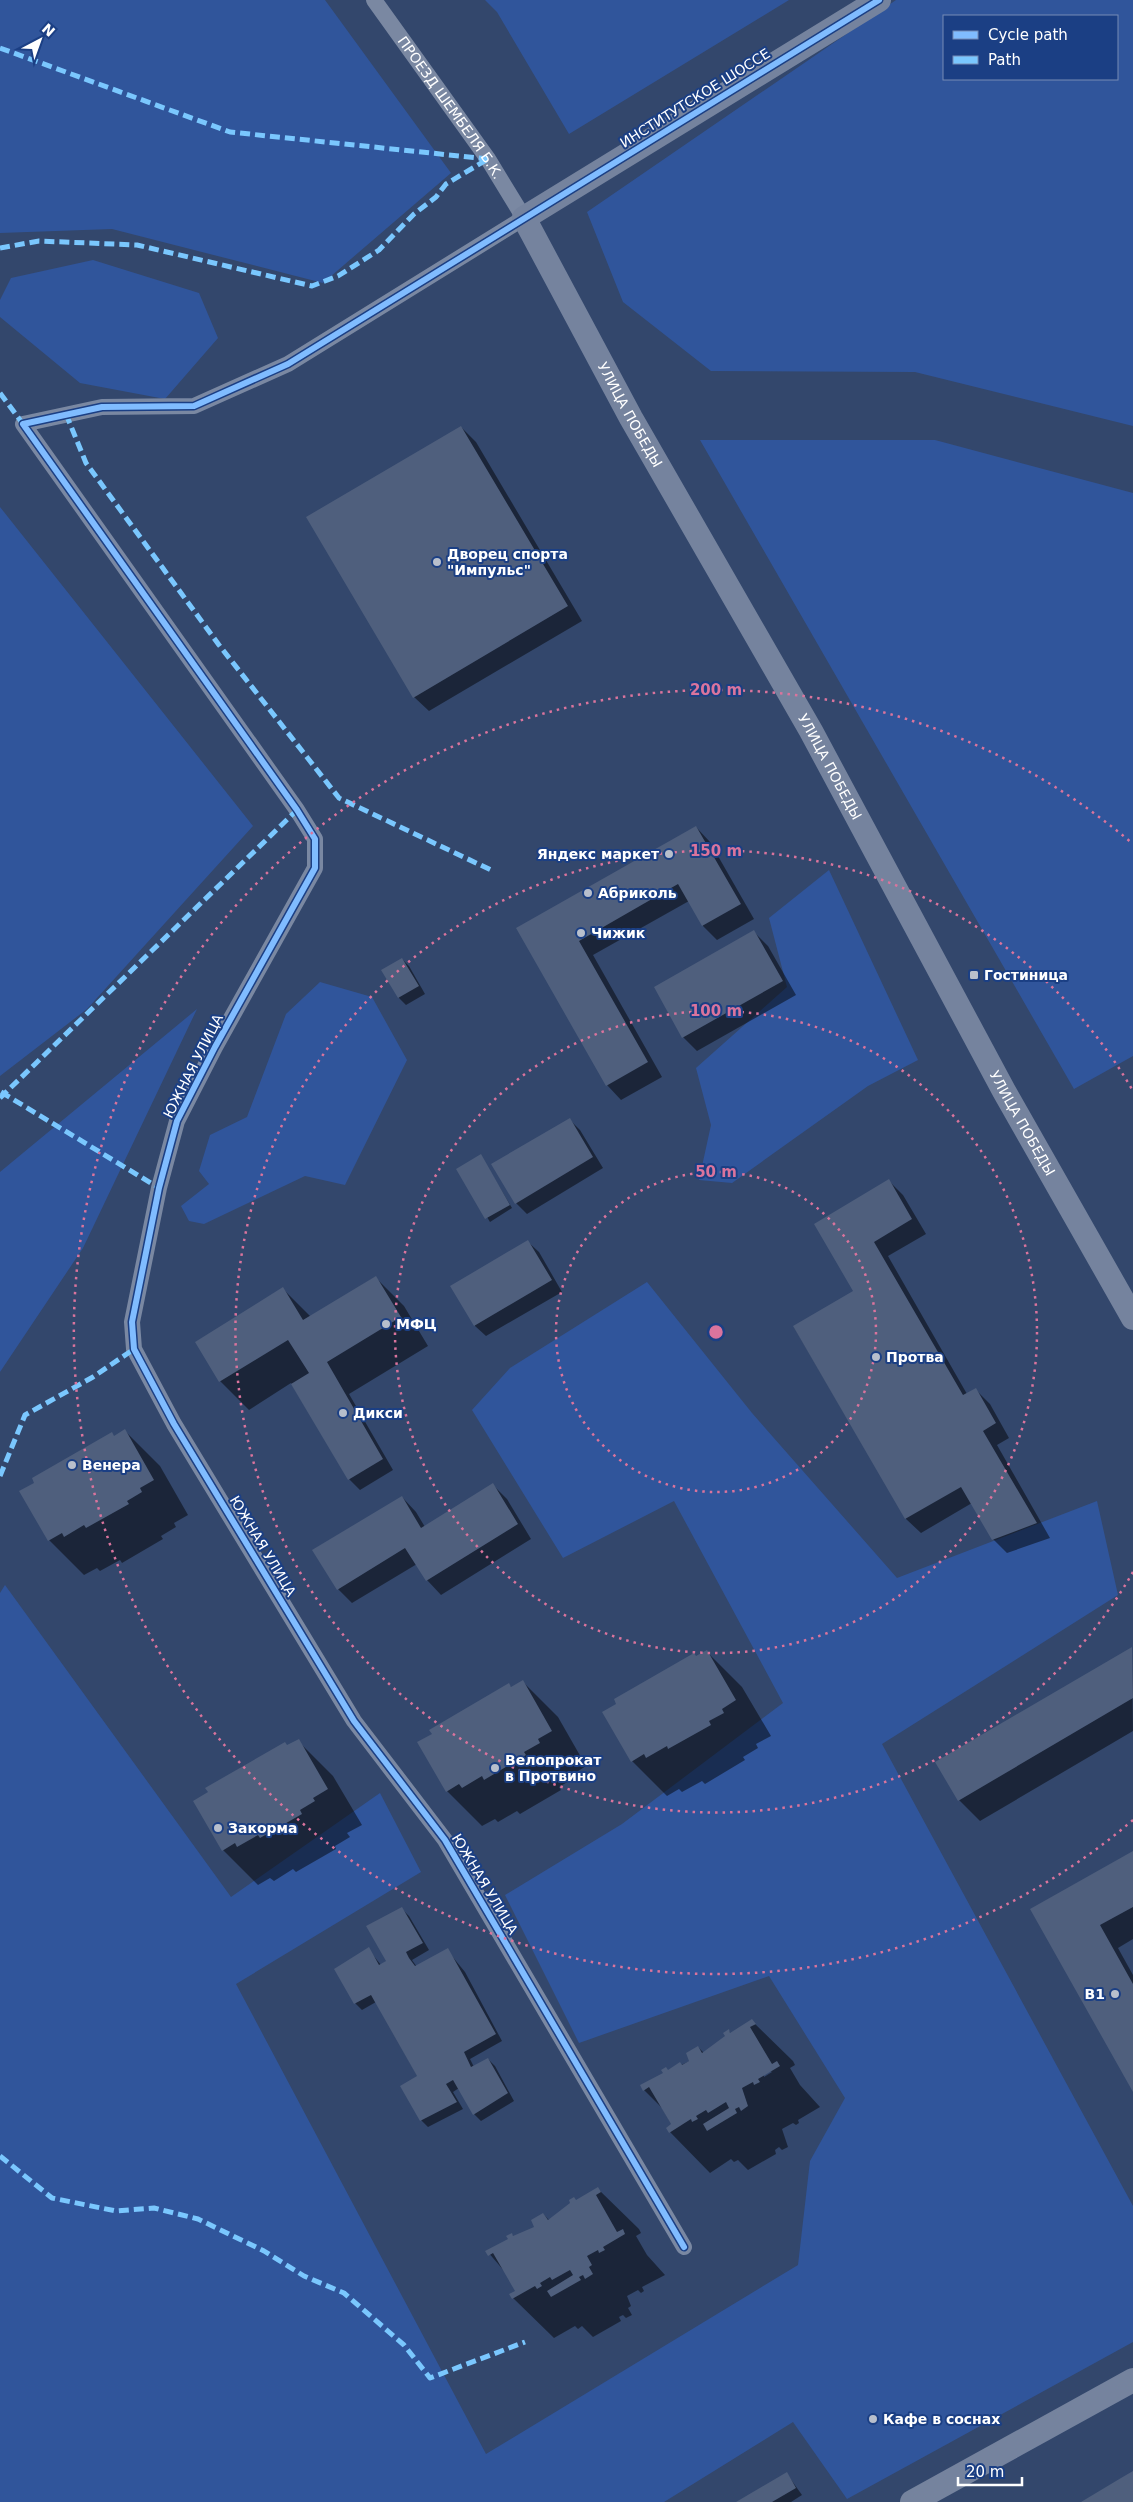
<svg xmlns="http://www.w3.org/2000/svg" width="1133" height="2502" viewBox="0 0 1133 2502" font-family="'DejaVu Sans',sans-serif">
  <rect width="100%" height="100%" fill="#33476c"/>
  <!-- green -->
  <path fill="#30559b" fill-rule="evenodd" d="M0,0H325L451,173L323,283L112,229L0,233Z
    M485,0H789L569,134L497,12Z
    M896,0H1133V426L915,372L711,371L623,302L587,212ZM944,16H1117V79H944Z
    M93,260L199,293L218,338L165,399L80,383L0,317V300L11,278Z
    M700,440H935L1133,493V1056L1074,1089Z
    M0,507L253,826L87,1009L0,1076Z
    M829,870L918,1060L868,1086L732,1183L699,1180L711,1125L696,1068L787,987L769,918Z
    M320,982L372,997L407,1060L345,1185L305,1176L204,1224L189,1221L181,1206L209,1184L199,1171L210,1135L247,1117L286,1014Z
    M197,1009L83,1248L0,1372V1172Z
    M647,1282L752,1413L897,1578L1097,1501L1118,1595L882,1744L1133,2206V2342L847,2499L793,2422L664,2502H0V1593L5,1585L231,1897L380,1793L421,1872L236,1984L486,2454L798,2265L810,2161L845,2098L769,1976L579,2043L505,1895L622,1824L783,1703L674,1501L563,1558L472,1410L510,1368Z"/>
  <!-- shadow -->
  <path fill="#0007" fill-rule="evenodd" d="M461,427L476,442L582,621L429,711L414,697Z
    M696,827L710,842L754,919L717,940L703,926L689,901L593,955L662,1077L621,1100L607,1085L518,928Z
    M754,932L768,946L796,995L697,1051L683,1037Z
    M402,959L409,966L425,994L406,1005L399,998L383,970Z
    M569,1119L580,1130L603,1168L527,1214L516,1203Z
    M481,1156L512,1208L490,1222L458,1169Z
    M889,1181L903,1195L926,1234L888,1256L967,1394L976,1390L990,1404L1009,1438L997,1445L1050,1538L1007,1553L993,1539L972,1503L921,1533L906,1519L794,1327L855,1291Z
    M528,1242L539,1252L562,1292L486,1336L475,1326L452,1287Z
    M375,1277L404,1306L428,1346L349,1394L393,1470L360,1490L349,1479L291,1383L249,1410L220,1381L196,1342L283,1289L311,1317Z
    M125,1431L160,1466L188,1515L174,1523L176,1527L161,1536L163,1539L122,1563L120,1560L100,1571L97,1568L84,1575L49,1540L114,1437Z
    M493,1485L507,1499L531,1539L441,1595L427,1580L417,1564L352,1603L338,1589L402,1497L416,1512L425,1527Z
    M1132,1648L1133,1731L980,1821L959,1800Z
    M707,1652L742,1687L771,1736L756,1744L758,1748L743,1757L745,1760L705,1784L702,1781L682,1792L679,1789L667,1796L632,1761L697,1658Z
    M523,1682L558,1717L586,1766L572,1775L574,1778L559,1787L561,1790L520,1814L517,1811L498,1822L495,1819L482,1826L447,1791L509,1685L512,1688Z
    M298,1741L333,1776L362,1825L347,1833L350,1837L335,1846L336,1849L296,1872L293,1869L274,1881L270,1878L258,1885L223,1850L288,1746Z
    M1133,1852V1939L1118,1948L1133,1975V2089L1032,1909Z
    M402,1909L409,1916L429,1950L412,1960L417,1967L447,1950L465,1972L502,2041L470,2059L474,2067L488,2059L495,2066L514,2101L481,2121L474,2114L459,2088L453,2092L463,2109L428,2127L421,2120L402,2086L418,2077L376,2002L362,2010L355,2003L368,1949L381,1965L387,1961Z
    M752,2021L793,2061L795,2065L790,2068L800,2085L820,2107L798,2120L799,2123L796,2125L793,2123L782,2129L788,2147L782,2150L779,2147L775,2150L776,2154L748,2170L738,2160L734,2162L731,2159L710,2173L670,2132L672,2125L662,2108L644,2090L668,2071L690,2061L698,2047L704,2053L727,2036L729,2031L731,2034ZM770,2071L772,2072L764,2077V2074Z
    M598,2189L639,2229L641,2233L636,2236L647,2255L665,2275L642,2287L644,2291L641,2293L638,2290L627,2296L631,2306L628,2308L632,2315L626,2318L623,2315L619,2317L621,2321L593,2337L582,2326L578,2329L575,2326L554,2338L513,2298L516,2291L505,2272L487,2251L510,2239L511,2234L514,2237L536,2227L543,2214L549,2220Z
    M787,2474L802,2495L791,2502H739Z"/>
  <!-- building -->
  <path fill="#4f5f7d" d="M461,426L568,606L413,698L306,517Z
    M696,826L741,904L702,926L678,884L579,941L648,1062L606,1086L516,928Z
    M754,930L783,981L682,1038L654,987Z
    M402,958L419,986L398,998L381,970Z
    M570,1118L593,1157L515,1204L491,1164Z
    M481,1154L510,1205L485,1219L456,1169Z
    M889,1179L912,1219L874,1242L963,1395L976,1388L996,1423L983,1431L1037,1523L992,1540L961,1487L905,1519L793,1326L853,1291L814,1224Z
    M528,1240L552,1280L474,1326L450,1286Z
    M376,1276L401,1317L327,1362L383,1459L348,1480L291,1384L309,1373L288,1340L219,1382L195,1342L283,1287L303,1320Z
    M125,1429L154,1480L140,1488L142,1492L127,1501L129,1504L86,1528L84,1525L64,1537L62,1533L48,1541L19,1491L34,1483L32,1478L112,1432L114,1436Z
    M493,1483L518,1524L426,1581L405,1548L337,1590L312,1550L402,1496L421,1528Z
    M1132,1647L1133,1698L958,1801L935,1762Z
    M707,1650L736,1700L722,1709L724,1713L709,1721L711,1725L668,1749L667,1746L646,1758L644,1754L631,1762L602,1712L616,1704L614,1699L694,1653L696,1656Z
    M523,1680L552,1731L538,1739L540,1743L524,1752L526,1755L484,1780L482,1776L462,1788L459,1784L446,1792L417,1742L432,1734L429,1730L509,1683L511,1687Z
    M299,1739L328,1789L313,1798L315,1801L300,1810L302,1814L260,1838L258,1835L237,1847L235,1843L222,1851L193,1801L208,1792L205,1788L285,1742L287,1745Z
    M1133,1851V1907L1100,1925L1133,1984V2092L1030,1909Z
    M402,1907L423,1943L406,1952L409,1958L415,1966L448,1948L496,2034L464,2052L471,2067L488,2058L508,2093L473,2115L453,2080L446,2084L457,2102L420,2121L400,2086L417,2076L371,1995L354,2004L334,1969L369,1947L379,1965L386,1961L366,1926Z
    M752,2019L756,2024L750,2027L772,2064L777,2061L780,2066L758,2079L760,2082L754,2085L753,2082L742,2088L748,2106L741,2111L739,2107L735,2109L737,2113L707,2131L703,2124L729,2108L726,2102L708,2113L706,2110L696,2116L698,2119L692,2122L691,2119L669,2133L666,2128L671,2124L649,2087L643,2091L640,2085L663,2073L661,2070L666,2067L668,2070L680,2062L682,2065L689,2061L686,2053L698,2046L702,2053L725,2036L723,2033L729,2029L730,2033Z
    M598,2187L601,2192L596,2195L617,2232L623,2229L625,2234L603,2247L605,2250L599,2253L598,2250L587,2256L592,2265L589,2267L593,2274L585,2279L583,2275L579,2277L581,2280L551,2297L547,2291L573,2275L570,2270L552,2280L550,2277L540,2283L542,2286L537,2289L535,2286L512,2299L509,2294L515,2291L493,2253L488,2256L485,2251L508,2239L506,2236L512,2233L513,2236L534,2227L531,2220L543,2213L548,2220L570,2203L569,2200L574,2197L576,2200Z
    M1133,2471V2502H1081L1121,2478Z
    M787,2472L796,2488L772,2502H736Z"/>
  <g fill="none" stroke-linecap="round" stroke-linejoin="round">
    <!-- street -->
    <path stroke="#7a88a2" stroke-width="16" id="s1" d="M374,0L488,159L524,218L288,364L194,406L102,407L23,424L297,810L315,839V868L215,1047L177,1121L159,1188L132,1322L134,1349L174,1424L354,1721L445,1840L684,2247"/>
    <!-- secondary -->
    <g stroke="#75839e" stroke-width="24">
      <path id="s2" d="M879,0L524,218L631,418L811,731L1004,1091L1133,1318"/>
      <path d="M912,2502L1133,2380"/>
    </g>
    <!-- quiet -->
    <path stroke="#7ac7fe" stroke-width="5" stroke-dasharray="10 5" stroke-linecap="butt" d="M0,48L230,132L488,159
      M0,248L39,241L137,245L312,286L338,276L379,250L414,214L436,197L446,184L488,159
      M0,393L23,424
      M66,414L86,463L219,645L339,798L491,870
      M1,1092L159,1188
      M0,1098L297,810
      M0,1476L25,1415L93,1377L134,1349
      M0,2156L52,2198L116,2211L154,2208L198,2219L264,2251L304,2276L344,2293L404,2345L430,2378L525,2342"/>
    <!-- cycleway casing -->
    <g stroke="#1b3f84" stroke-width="9">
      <path id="cycleway" d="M684,2247L445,1840L354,1721L174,1424L134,1349L132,1322L159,1188L177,1121L215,1047L315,868V839L297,810L23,424L102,407L194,406L288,364L879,0"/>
    </g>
    <!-- cycleway -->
    <use href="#cycleway" stroke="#80bcff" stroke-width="6"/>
  </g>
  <!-- distance rings -->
  <g fill="none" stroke="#da749d" stroke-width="2.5" stroke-dasharray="2.5 5">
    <circle cx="716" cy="1332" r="160"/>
    <circle cx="716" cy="1332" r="321"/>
    <path d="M1133 1572A481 481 0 1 1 1133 1091"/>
    <path d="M1133 1820A642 642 0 1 1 1133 844"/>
  </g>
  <!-- markers -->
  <g fill="#b8bfcc" stroke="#1b3f84" stroke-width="2">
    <circle cx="437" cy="562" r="5"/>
    <circle cx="669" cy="854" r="5"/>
    <circle cx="588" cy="893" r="5"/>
    <circle cx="581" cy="933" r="5"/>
    <rect x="969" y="970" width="10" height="10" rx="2.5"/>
    <circle cx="386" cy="1324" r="5"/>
    <circle cx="876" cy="1357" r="5"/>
    <circle cx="343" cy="1413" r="5"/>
    <circle cx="72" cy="1465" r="5"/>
    <circle cx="495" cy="1768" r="5"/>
    <circle cx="218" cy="1828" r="5"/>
    <circle cx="1115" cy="1994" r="5"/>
    <circle cx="873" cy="2419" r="5"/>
  </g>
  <g text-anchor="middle" stroke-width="4" stroke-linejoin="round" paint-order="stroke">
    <!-- street labels -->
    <g font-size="14" fill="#fff" stroke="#1b3f84">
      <text transform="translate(695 98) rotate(-32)" y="5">ИНСТИТУТСКОЕ ШОССЕ</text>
      <text dy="5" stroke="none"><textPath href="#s1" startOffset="132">ПРОЕЗД ШЕМБЕЛЯ Б.К.</textPath></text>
      <text dy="5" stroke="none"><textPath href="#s2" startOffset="640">УЛИЦА ПОБЕДЫ</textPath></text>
      <text dy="5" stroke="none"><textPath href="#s2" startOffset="1045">УЛИЦА ПОБЕДЫ</textPath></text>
      <text transform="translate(193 1066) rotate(-63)" y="5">ЮЖНАЯ УЛИЦА</text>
      <text dy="5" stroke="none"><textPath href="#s2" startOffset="1450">УЛИЦА ПОБЕДЫ</textPath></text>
      <text transform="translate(263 1546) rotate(59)" y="5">ЮЖНАЯ УЛИЦА</text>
      <text transform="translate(485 1884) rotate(59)" y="5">ЮЖНАЯ УЛИЦА</text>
    </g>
    <!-- poi labels -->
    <g font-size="14" font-weight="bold" fill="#fff" stroke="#1b3f84" text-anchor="start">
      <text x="447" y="559">Дворец спорта<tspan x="447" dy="16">"Импульс"</tspan></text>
      <text x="659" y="859" text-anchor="end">Яндекс маркет</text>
      <text x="598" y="898">Абриколь</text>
      <text x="591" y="938">Чижик</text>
      <text x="984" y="980">Гостиница</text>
      <text x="396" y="1329">МФЦ</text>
      <text x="886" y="1362">Протва</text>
      <text x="353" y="1418">Дикси</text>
      <text x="82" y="1470">Венера</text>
      <text x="505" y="1765">Велопрокат<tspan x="505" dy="16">в Протвино</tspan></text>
      <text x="228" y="1833">Закорма</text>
      <text x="1105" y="1999" text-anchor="end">В1</text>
      <text x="883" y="2424">Кафе в соснах</text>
    </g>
  </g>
  <circle cx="716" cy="1332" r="8" fill="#da749d" stroke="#1b3f84" stroke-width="2.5"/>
  <g font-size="15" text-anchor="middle" font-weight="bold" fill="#da749d" stroke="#1b3f84" stroke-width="4" stroke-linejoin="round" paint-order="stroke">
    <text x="716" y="695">200 m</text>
    <text x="716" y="856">150 m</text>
    <text x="716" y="1016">100 m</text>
    <text x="716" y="1177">50 m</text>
  </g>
  <!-- legend -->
  <rect x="943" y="15" width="175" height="65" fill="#1b3f84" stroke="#768cb5"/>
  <rect x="953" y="31" width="25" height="8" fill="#80bcff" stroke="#768cb5"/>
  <text x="988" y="40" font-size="15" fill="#ffffff">Cycle path</text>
  <rect x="953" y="56" width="25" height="8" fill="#7ac7fe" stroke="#768cb5"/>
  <text x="988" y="65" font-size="15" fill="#ffffff">Path</text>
  <!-- north arrow -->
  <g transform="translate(40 40) rotate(41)" stroke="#1b3f84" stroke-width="4" paint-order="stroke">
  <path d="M0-4L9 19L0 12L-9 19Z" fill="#ffffff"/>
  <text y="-8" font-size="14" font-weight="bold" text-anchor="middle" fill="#ffffff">N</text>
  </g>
  <!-- scale -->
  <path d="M958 2477v8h64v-8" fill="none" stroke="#ffffff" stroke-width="2.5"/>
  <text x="966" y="2477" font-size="15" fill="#ffffff" stroke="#1b3f84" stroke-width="4" paint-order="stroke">20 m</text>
</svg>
